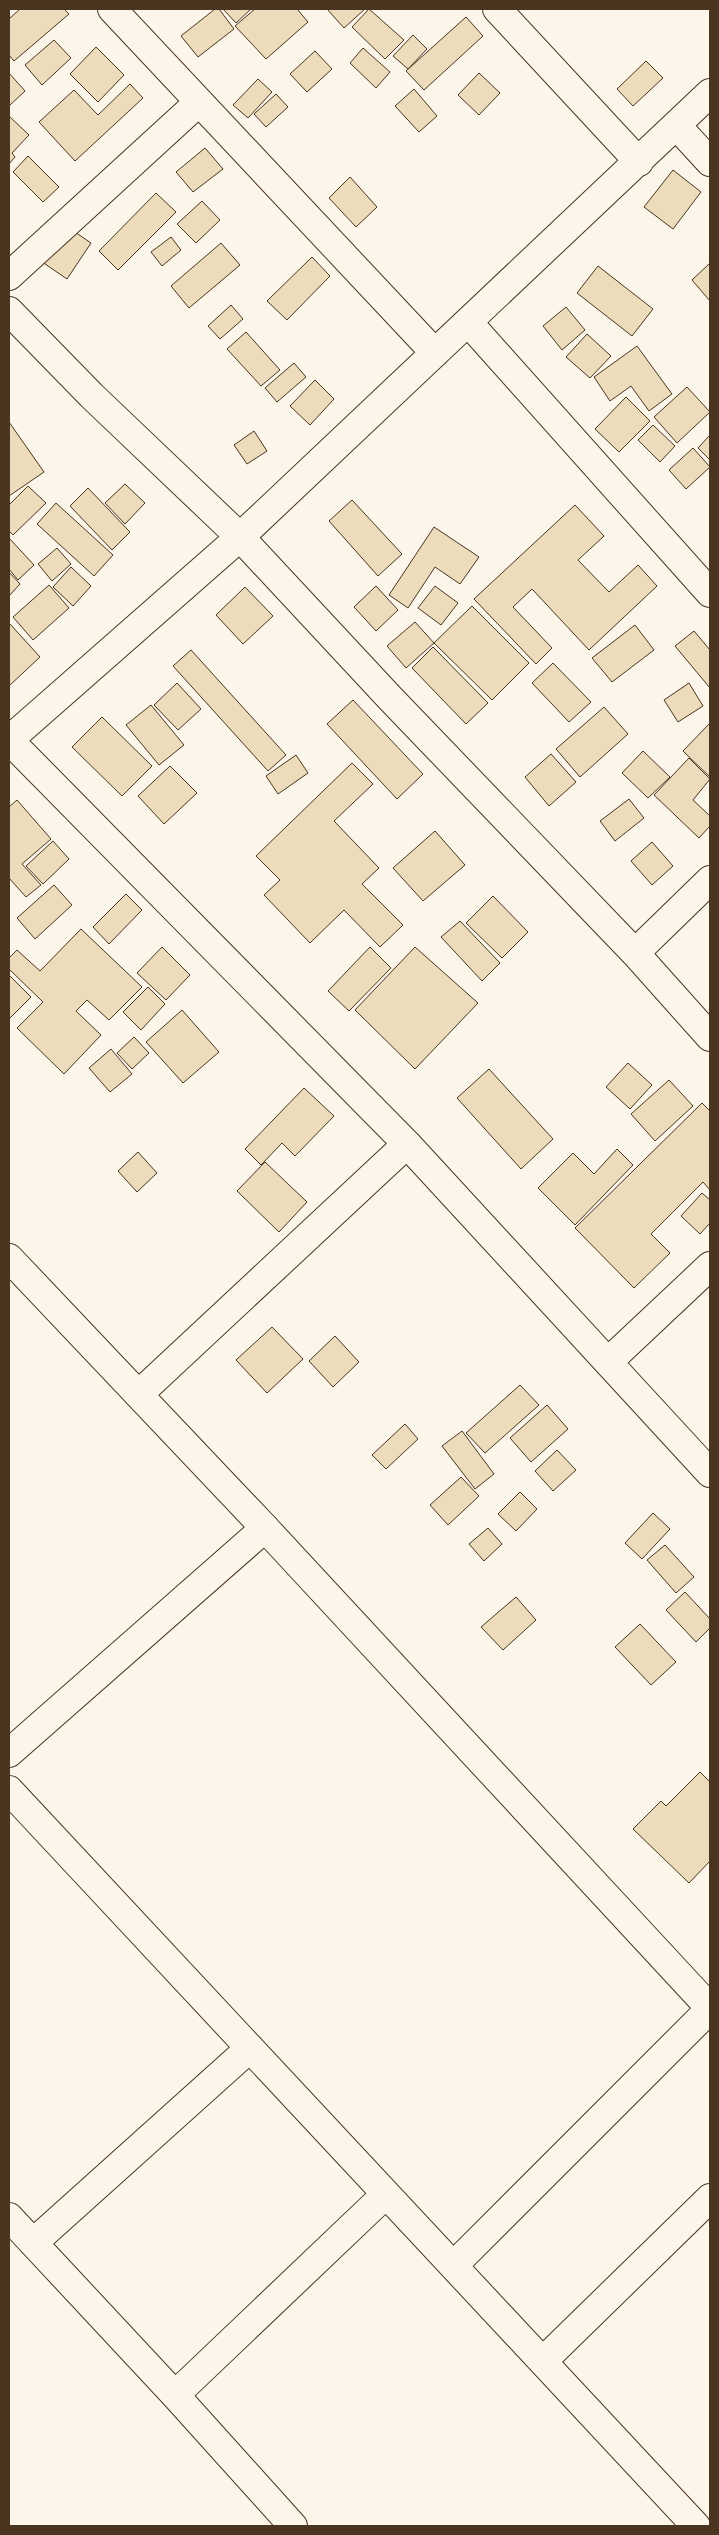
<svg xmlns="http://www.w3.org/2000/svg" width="719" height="2535" viewBox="0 0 719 2535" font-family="'Space Grotesk',sans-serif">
  <rect width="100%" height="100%" fill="#fbf6e9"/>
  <!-- building -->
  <path fill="#ecdcbc" stroke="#4a3520" d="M20,9H64L69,14L14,61L9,55V19Z
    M215,9H219L234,29L198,57L181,36Z
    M223,9H251L236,23Z
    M255,9H297L308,22L266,59L235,26Z
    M327,9H365L344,28Z
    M369,9L404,40L385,59L352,27Z
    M466,17L483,36L424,90L406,71Z
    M413,35L427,49L408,69L393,56Z
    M54,40L71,58L42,85L25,65Z
    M96,47L124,75L98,102L70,74Z
    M363,48L390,72L376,88L350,63Z
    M315,51L332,69L307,92L290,74Z
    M646,61L663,78L633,106L617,89Z
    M9,73L25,91L9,106Z
    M479,73L500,93L479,115L458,95Z
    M258,79L272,92L248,118L233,105Z
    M130,84L143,98L75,161L39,122L74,90L98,115Z
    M414,89L437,116L419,132L395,106Z
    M276,94L288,107L266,127L254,114Z
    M9,116L29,135L12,153L15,157L9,164Z
    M205,148L223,169L193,192L176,172Z
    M28,156L59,187L43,202L13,172Z
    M673,170L701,192L673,229L644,207Z
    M350,177L377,207L356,227L329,198Z
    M156,193L176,212L118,270L99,251Z
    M202,201L220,220L196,243L177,224Z
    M56,219L91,243L67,279L32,255Z
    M171,237L181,250L162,266L151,252Z
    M221,243L240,265L189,308L171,286Z
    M312,257L330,276L287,320L267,301Z
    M710,263V301L692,280Z
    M598,266L653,309L632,336L577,293Z
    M231,305L243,319L220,339L208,326Z
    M566,307L585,330L562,350L543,326Z
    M246,332L280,370L261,386L227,349Z
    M587,334L611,356L590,378L566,357Z
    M637,346L672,394L649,411L631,386L610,401L594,377Z
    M294,363L306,377L277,402L265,388Z
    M315,380L334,399L310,425L290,406Z
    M687,387L710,412L677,443L654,417Z
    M626,397L650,421L619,452L595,429Z
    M9,422L44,472L9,496Z
    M653,425L675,446L660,462L638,440Z
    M254,431L267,451L247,464L234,445Z
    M710,435V460L698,448Z
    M693,448L710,467L686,489L669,470Z
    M125,484L145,503L125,524L105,503Z
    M28,486L46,503L13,535L9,531V505Z
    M88,488L130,532L112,550L70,506Z
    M352,500L402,554L378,576L329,521Z
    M56,503L113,555L94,576L37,524Z
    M575,505L604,536L578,560L609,592L638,565L657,586L589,650L532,589L513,607L552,648L536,664L474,599Z
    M434,527L479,557L460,584L435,567L408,608L389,595Z
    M9,538L34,565L18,580L9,569Z
    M57,548L71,564L52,581L38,564Z
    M71,567L91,586L73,606L53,587Z
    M9,572L20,584L9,596Z
    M49,585L69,608L33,640L13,617Z
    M376,586L398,610L376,631L354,607Z
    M435,586L458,603L441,625L418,608Z
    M245,587L273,616L243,644L216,615Z
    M472,606L529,663L492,700L434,643Z
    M415,622L434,643L406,668L387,646Z
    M10,624L40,657L9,686V625Z
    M635,625L654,650L612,682L592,658Z
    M694,631L710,650V688L675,646Z
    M433,647L488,703L466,724L412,668Z
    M191,650L286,755L268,771L173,666Z
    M553,663L591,702L569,722L532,683Z
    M177,683L201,709L178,730L154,705Z
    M689,683L703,706L678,722L664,700Z
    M353,700L423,774L397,799L327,724Z
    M151,705L184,745L159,765L126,725Z
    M604,707L628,734L580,777L556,749Z
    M102,717L152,766L122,796L72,747Z
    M710,723V777L683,751Z
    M643,751L670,777L648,798L622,773Z
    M551,754L576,782L549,806L525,777Z
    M296,755L308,773L278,794L266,776Z
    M689,758L710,779L693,800L710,816V826L699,838L654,795Z
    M352,763L373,784L334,821L379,868L362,884L403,925L380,947L344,910L310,943L264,895L280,880L256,856Z
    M170,766L197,793L164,824L138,796Z
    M629,799L644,818L615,841L600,821Z
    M17,800L51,839L22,864L41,885L26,897L9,878V807Z
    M435,831L465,865L423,901L393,868Z
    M53,841L69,859L43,884L26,866Z
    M652,842L673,866L652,885L631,861Z
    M54,885L72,905L35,939L17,918Z
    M126,894L142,910L109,944L93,927Z
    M493,896L528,932L502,958L466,923Z
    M460,921L500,963L482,981L441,937Z
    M81,929L142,987L109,1020L87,1000L76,1011L101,1035L64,1074L17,1028L43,1002L9,969V958L17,950L40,971Z
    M162,947L190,975L166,1000L137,973Z
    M370,947L391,968L349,1011L328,991Z
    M415,947L478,1003L415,1069L355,1010Z
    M9,975L31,997L9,1019Z
    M148,987L165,1004L141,1030L123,1012Z
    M182,1010L219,1052L183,1083L146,1042Z
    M134,1037L149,1053L132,1069L117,1053Z
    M111,1049L132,1074L110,1092L89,1068Z
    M628,1063L652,1085L630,1109L606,1087Z
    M489,1069L553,1139L521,1169L457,1098Z
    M669,1080L693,1106L655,1141L631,1114Z
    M304,1088L334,1116L295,1156L282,1143L261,1165L245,1149Z
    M702,1103L710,1111V1190L703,1182L651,1234L670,1253L634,1288L575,1228Z
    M617,1149L633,1165L575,1225L538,1188L573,1153L594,1174Z
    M138,1152L157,1173L137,1192L118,1171Z
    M265,1162L307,1202L279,1232L237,1191Z
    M702,1193L710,1200V1223L700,1234L681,1216Z
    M272,1327L303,1359L267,1393L236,1360Z
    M335,1336L359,1362L333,1387L309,1361Z
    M520,1385L539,1405L485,1453L466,1433Z
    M547,1405L568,1429L531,1462L510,1438Z
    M405,1424L418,1439L386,1469L372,1455Z
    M462,1431L494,1474L475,1489L442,1446Z
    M557,1450L576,1470L553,1491L535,1471Z
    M461,1477L479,1496L448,1525L430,1505Z
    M520,1492L537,1509L516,1531L498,1514Z
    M653,1513L670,1529L642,1559L625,1543Z
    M488,1528L502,1544L484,1561L469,1544Z
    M665,1545L694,1577L676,1593L647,1560Z
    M685,1592L710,1619V1628L696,1642L666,1610Z
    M516,1597L536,1620L503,1650L481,1627Z
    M640,1624L676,1662L651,1685L615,1647Z
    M700,1772L710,1782V1861L689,1883L633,1829L661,1801L666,1806Z"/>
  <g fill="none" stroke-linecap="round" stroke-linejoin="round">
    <!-- minor casing -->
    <g stroke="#4a3520" stroke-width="30">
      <path id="minor" d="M112,9L435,353
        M497,9L639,162
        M676,125L710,162
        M9,276L199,102
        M9,311L92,396L240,537L390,698L635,953L710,1037
        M468,322L710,593
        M9,740L407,1144L710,1473
        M9,740L240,537L710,93
        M635,953L710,880
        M609,1361L710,1266
        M139,1394L407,1144
        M9,1753L265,1528
        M9,1790L696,2526
        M9,2217L175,2395L293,2526
        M33,2243L249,2049
        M454,2265L710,2009
        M543,2361L710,2198
        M175,2395L385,2195"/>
    </g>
    <!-- tertiary casing -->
    <g stroke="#4a3520" stroke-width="30">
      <path id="tertiary" d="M9,1258L265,1528L710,2008"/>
    </g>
    <!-- minor -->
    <use href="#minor" stroke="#fbf6e9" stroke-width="28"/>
    <!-- tertiary -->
    <use href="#tertiary" stroke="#fbf6e9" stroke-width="28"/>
  </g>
  <!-- border -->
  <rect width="719" height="2535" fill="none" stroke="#4a3520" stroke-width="20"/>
</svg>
